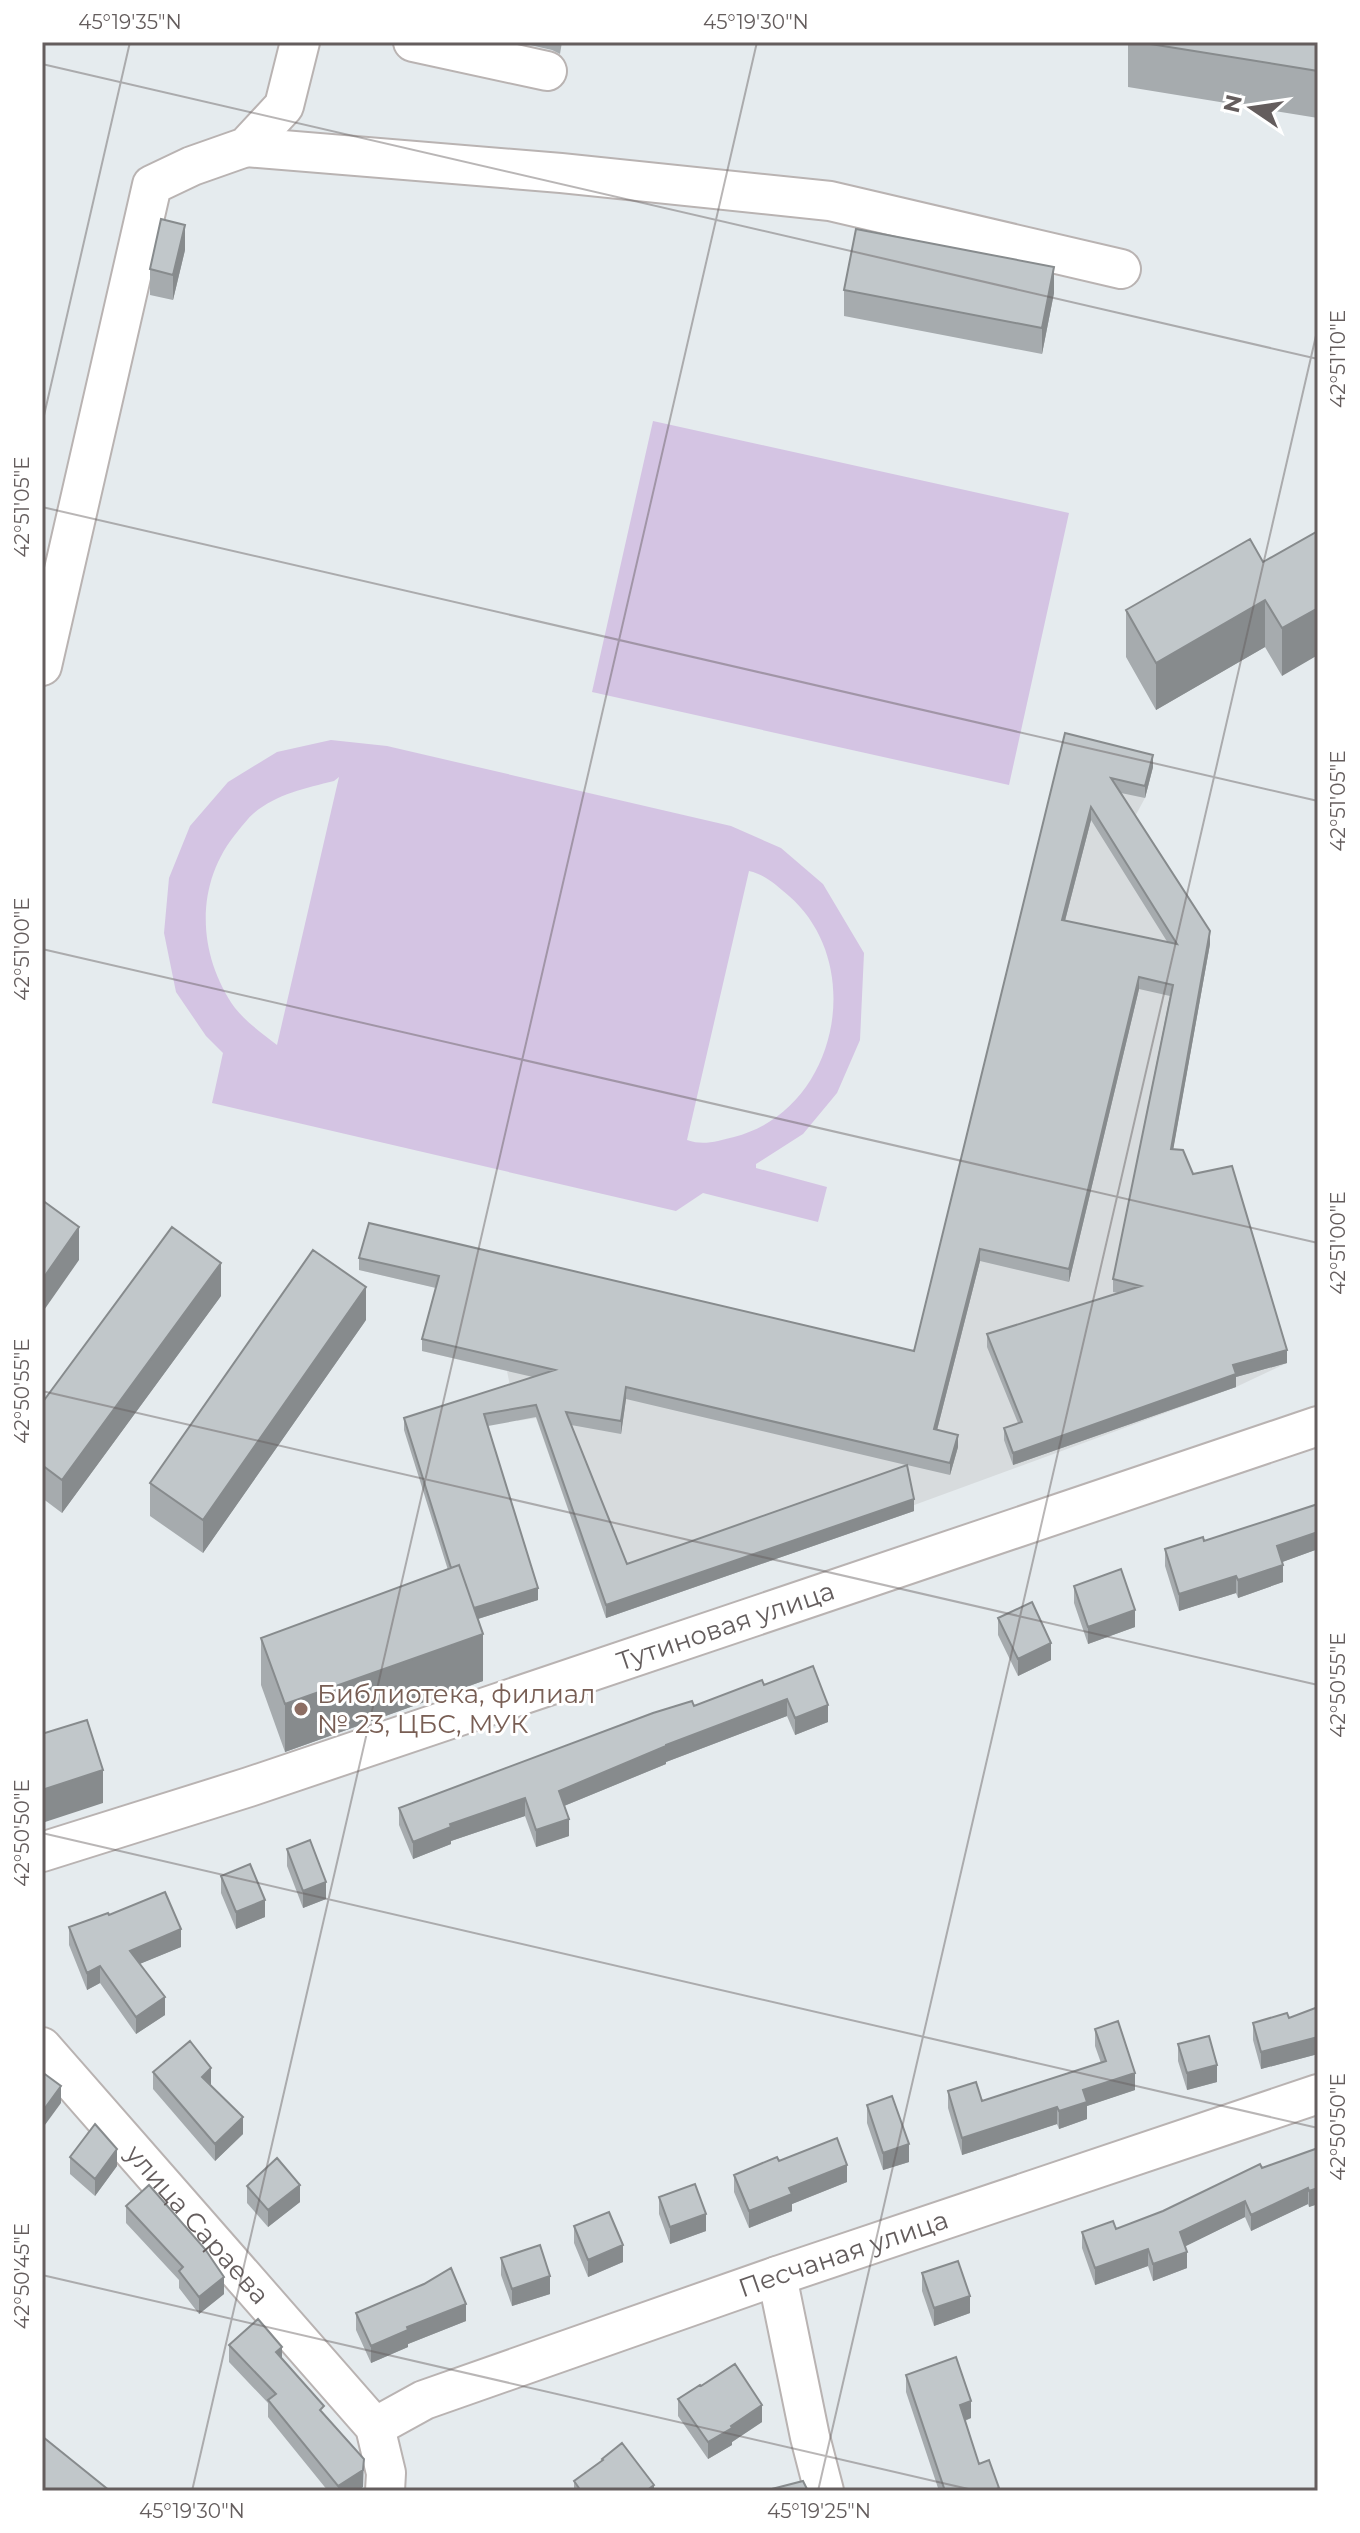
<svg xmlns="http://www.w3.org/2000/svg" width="1360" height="2533" viewBox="0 0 1360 2533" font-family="Montserrat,sans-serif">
  <rect width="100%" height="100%" fill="#e5ebee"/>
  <!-- industrial -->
  <path fill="#d7dbdd" d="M1065,745L1153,767L1145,798L1132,822L1210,944L1171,1161L1287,1363L1236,1387L606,1618L536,1418L517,1421L507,1371L422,1351L437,1288L359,1270L369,1236L914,1363Z"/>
  <!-- green -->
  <path fill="#d4c4e3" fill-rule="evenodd" d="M653,421L1069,513L1009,785L592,692Z
    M331,740L387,746L731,826L781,848L823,884L864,953L860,1040L837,1093L803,1134L756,1164V1168L827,1187L818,1222L703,1193L676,1211L212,1103L223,1053L206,1036L176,992L164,933L169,878L190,826L228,782L277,752ZM339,777L277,1045C263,1034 246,1022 235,1008C197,954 194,883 238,831C243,825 248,818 254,813C277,794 306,788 334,781ZM749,871C766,875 776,885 789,896C868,965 837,1111 734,1137C717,1141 704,1146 687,1140Z"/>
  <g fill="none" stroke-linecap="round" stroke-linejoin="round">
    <!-- minor casing -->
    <g stroke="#b9b3b2" stroke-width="42">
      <g id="minor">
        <path d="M413,42L547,71"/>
        <path d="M246,147L561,173L830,201L1121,269"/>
        <path d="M42,666L152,185L192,166L246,147L284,106L300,42"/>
        <path id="s1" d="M42,1852L249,1787L1318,1426"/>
        <path id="s2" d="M42,2047L375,2427L386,2473L385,2491"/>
        <path d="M777,2276L810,2437L824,2491"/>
        <path id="s3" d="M375,2427L424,2400L777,2276L1318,2094"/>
      </g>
    </g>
    <!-- minor -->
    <use href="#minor" stroke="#fff" stroke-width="38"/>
  </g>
  <!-- wall -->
  <path fill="#a6abae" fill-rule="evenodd" d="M517,42H562L560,54L552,50Z
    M1128,42H1318V118L1128,87Z
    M185,250L173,300L150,295V269Z
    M844,290L1054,293L1042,354L844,316Z
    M1318,531L1282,676L1265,647L1156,710L1126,657V610L1263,562Z
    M1065,733L1153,767L1145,798L1121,793L1210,944L1173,1149L1193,1174L1287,1363L1236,1377V1387L1013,1465L1004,1440V1428L1018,1423L987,1347V1334L1118,1293L1113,1292V1279L1170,996L1139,989L1069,1282L980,1261L937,1430L958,1447L950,1475L907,1465L914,1511L606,1618L536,1417L488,1426L538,1600L478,1619L483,1681L285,1752L261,1685V1638L448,1570L404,1430V1418L533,1377L422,1351V1339L436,1288L359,1270V1258L914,1351ZM1091,820L1168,943L1065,921ZM626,1399L906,1465L627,1564L571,1425L621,1434Z
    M221,1296L62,1513L42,1498V1403Z
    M366,1320L203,1553L150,1516V1483Z
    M1318,1504V1549L1282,1562L1283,1582L1238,1598L1236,1593L1179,1611L1165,1566V1549L1204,1541Z
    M1074,1586L1135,1627L1088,1644L1074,1603Z
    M998,1618L1051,1660L1018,1676L998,1635Z
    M764,1685L828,1722L795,1735L787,1716L666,1762V1764L564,1806L569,1836L536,1847L525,1816L451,1841V1844L413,1859L399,1825V1808L694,1706Z
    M287,1849L326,1899L303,1908L287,1866Z
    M221,1876L265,1917L236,1929L221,1893Z
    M109,1915L181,1947L139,1964L165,2015L136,2034L100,1983L87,1990L69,1945V1927Z
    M1318,2007V2054L1261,2069L1253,2040V2023L1289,2018Z
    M1095,2029L1135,2090L1087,2106V2119L1059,2129L1057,2124L962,2155L948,2108V2091L982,2101L1101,2063L1095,2046Z
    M1178,2044L1217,2082L1187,2090L1178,2061Z
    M153,2072L211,2085L243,2134L215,2161L153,2089Z
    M867,2105L909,2162L883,2170L867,2123Z
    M1318,2148V2204L1309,2207L1308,2204L1251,2231L1245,2217L1185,2246L1187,2268L1153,2281L1148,2266L1095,2285L1082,2248V2232L1116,2229L1163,2211L1262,2168Z
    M70,2157L117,2166L95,2196L70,2174Z
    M779,2161L847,2182L792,2204V2211L749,2228L734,2192V2175Z
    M247,2186L300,2202L268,2227L247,2203Z
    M659,2197L706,2231L670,2244L659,2214Z
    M126,2206L224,2294L199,2314L179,2288V2280L126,2223Z
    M574,2226L623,2262L588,2277L574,2243Z
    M501,2258L550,2294L512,2306L501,2275Z
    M922,2273L970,2313L934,2326L922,2291Z
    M356,2313L466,2321L408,2344V2347L371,2363L356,2330Z
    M229,2345L282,2359L324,2415L363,2487L357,2491H328L268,2417V2403L229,2362Z
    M906,2375L971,2418L965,2421L979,2464L999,2491H939L906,2392Z
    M701,2386L762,2422L732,2442V2445L708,2459L678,2416V2399Z
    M602,2459L654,2491H574V2481L602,2461Z"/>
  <!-- shaded-wall -->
  <path fill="#878b8d" d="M185,225V250L173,300V275Z
    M1054,267V293L1042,354V328Z
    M1265,600V647L1156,710V663Z
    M1318,608V655L1282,676V628Z
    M1153,755V767L1145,798V786Z
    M1091,807V820L1062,932V920Z
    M1210,931V944L1171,1162V1149Z
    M1139,977V989L1069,1282V1269Z
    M79,1227V1260L42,1313V1280Z
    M980,1249V1261L934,1442V1429Z
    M221,1263V1296L62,1513V1480Z
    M366,1287V1320L203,1553V1520Z
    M1287,1350V1363L1236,1377V1387L1013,1465V1453L1233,1365Z
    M626,1387V1399L621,1434V1421Z
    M958,1435V1447L950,1475V1463Z
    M914,1499V1511L606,1618V1605Z
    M1318,1532V1549L1277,1564V1546Z
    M1283,1565V1582L1238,1598V1580Z
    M1236,1576V1593L1179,1611V1594Z
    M538,1588V1600L465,1623V1611Z
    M1135,1610V1627L1088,1644V1627Z
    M483,1634V1681L285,1752V1704Z
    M1051,1643V1660L1018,1676V1659Z
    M787,1699V1716L666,1762V1764L559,1808V1791L666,1745Z
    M828,1705V1722L795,1735V1718Z
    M103,1770V1803L42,1823V1790Z
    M525,1798V1816L451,1841V1844L413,1859V1842L450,1824Z
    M569,1819V1836L536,1847V1830Z
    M326,1882V1899L303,1908V1891Z
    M265,1900V1917L236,1929V1912Z
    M181,1929V1947L130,1968V1951Z
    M100,1966V1983L87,1990V1973Z
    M165,1997V2015L136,2034V2017Z
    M1318,2037V2054L1261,2069V2052Z
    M1217,2065V2082L1187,2090V2073Z
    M211,2068V2085L202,2077Z
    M1135,2073V2090L1087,2106V2119L1059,2129V2111L1083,2090Z
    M61,2086V2103L42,2129V2112Z
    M1057,2107V2124L962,2155V2138Z
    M243,2117V2134L215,2161V2144Z
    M909,2144V2162L883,2170V2153Z
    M117,2149V2166L95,2196V2179Z
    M847,2165V2182L792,2204V2211L749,2228V2211L789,2188Z
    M300,2185V2202L268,2227V2210Z
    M1308,2188V2204L1251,2231V2215Z
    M1318,2188V2204L1309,2207V2191Z
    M1245,2201V2217L1180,2249V2232Z
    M706,2214V2231L670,2244V2227Z
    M623,2245V2262L588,2277V2260Z
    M1148,2249V2266L1095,2285V2268Z
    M1187,2252V2268L1153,2281V2264Z
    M550,2276V2294L512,2306V2289Z
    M224,2277V2294L199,2314V2297Z
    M970,2296V2313L934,2326V2308Z
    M466,2304V2321L408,2344V2347L371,2363V2346L407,2327Z
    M282,2347V2364L276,2352Z
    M971,2401V2418L960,2422V2405Z
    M762,2405V2422L732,2442V2445L708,2459V2442Z
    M364,2459L363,2487L357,2491H338V2486Z
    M654,2485V2491H646Z"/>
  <!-- building -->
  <path fill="#c1c7ca" stroke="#878b8d" stroke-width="2" fill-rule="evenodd" d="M1138,42H1318V71Z
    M161,219L185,225L173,275L150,269Z
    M856,229L1054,267L1042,328L844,290Z
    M1318,531V608L1282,628L1265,600L1156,663L1126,610L1250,539L1263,562Z
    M1065,733L1153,755L1145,786L1111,778L1210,931L1171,1149L1183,1150L1193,1174L1232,1166L1287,1350L1233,1365L1236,1374L1013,1453L1004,1428L1022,1422L987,1334L1141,1286L1113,1279L1173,985L1139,977L1069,1269L980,1249L934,1429L958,1435L950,1463L626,1387L621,1421L566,1412L627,1564L907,1465L914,1499L606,1605L536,1405L484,1414L538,1588L474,1608L459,1565L451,1568L404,1418L555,1370L422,1339L439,1276L359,1258L369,1223L914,1351ZM1091,807L1177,944L1062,920Z
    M42,1200L79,1227L42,1280Z
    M172,1227L221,1263L62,1480L42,1465V1403Z
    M313,1250L366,1287L203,1520L150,1483Z
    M1318,1504V1532L1277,1546L1283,1565L1238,1580L1236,1576L1179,1594L1165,1549L1203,1537L1204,1541Z
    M459,1565L483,1634L285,1704L261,1638Z
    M1121,1569L1135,1610L1088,1627L1074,1586Z
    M1032,1602L1051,1643L1018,1659L998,1618Z
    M813,1666L828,1705L795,1718L787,1699L666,1745V1746L559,1791L569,1819L536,1830L525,1798L450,1824L451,1827L413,1842L399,1808L653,1713L692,1701L694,1706L762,1680L764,1685Z
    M87,1720L103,1770L42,1790V1732L45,1733Z
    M310,1840L326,1882L303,1891L287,1849Z
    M250,1864L265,1900L236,1912L221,1876Z
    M165,1892L181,1929L130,1951L165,1997L136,2017L100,1966L87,1973L69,1927L108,1913L109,1915Z
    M1318,2007V2037L1261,2052L1253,2023L1287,2013L1289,2018Z
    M1118,2021L1135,2073L1083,2090L1087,2102L1059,2111L1057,2107L962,2138L948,2091L976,2082L982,2101L1106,2061L1095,2029Z
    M1209,2036L1217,2065L1187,2073L1178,2044Z
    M190,2041L211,2068L202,2077L243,2117L215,2144L153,2072Z
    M42,2072L61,2086L42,2112Z
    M892,2096L909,2144L883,2153L867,2105Z
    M95,2124L117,2149L95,2179L70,2157Z
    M837,2138L847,2165L789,2188L792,2194L749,2211L734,2175L777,2157L779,2161Z
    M1318,2148V2188L1309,2191L1308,2188L1251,2215L1245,2201L1180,2232L1187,2252L1153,2264L1148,2249L1095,2268L1082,2232L1113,2221L1116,2229L1163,2211L1260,2164L1262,2168Z
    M277,2158L300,2185L268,2210L247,2186Z
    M695,2184L706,2214L670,2227L659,2197Z
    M149,2185L205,2249L224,2277L199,2297L179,2271L183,2267L126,2206Z
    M609,2212L623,2245L588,2260L574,2226Z
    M540,2245L550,2276L512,2289L501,2258Z
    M958,2261L970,2296L934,2308L922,2273Z
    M451,2268L466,2304L407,2327L408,2330L371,2346L356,2313L424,2284Z
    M258,2319L282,2347L276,2352L324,2406L320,2410L364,2459L363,2470L338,2486L268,2400L276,2394L229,2345Z
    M956,2357L971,2401L960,2405L979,2464L989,2460L999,2488L992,2491H945L906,2375Z
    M735,2364L762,2405L731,2426L732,2428L708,2442L678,2399L700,2385L701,2386Z
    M42,2437H43L110,2491H48L42,2487Z
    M622,2443L654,2485L646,2491H581L574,2481L603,2460L602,2459Z
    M803,2481L808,2491H764Z"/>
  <!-- ticks -->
  <path fill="none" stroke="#645d5d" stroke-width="2" stroke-opacity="0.45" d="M42,64L1318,359M42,424L130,42M42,507L1318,801M42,949L1318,1243M42,1391L1318,1685M42,1833L1318,2128M42,2275L977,2491M192,2491L757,42M818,2491L1318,327"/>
  <!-- markers -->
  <circle fill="#8d6e63" stroke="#fff" stroke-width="3" cx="301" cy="1709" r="8"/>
  <g text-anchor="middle" stroke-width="6" stroke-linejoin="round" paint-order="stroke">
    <!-- street labels -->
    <g font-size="26" fill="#645d5d" stroke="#fff">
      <text dy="9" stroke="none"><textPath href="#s1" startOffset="720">Тутиновая улица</textPath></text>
      <text dy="9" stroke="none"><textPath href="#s2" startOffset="236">улица Сараева</textPath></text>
      <text dy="9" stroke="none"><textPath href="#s3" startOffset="500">Песчаная улица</textPath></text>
    </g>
    <!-- education labels -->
    <g font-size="26" fill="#785e54" stroke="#fff" text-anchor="start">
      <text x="317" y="1703">Библиотека, филиал<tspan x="317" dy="30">№ 23, ЦБС, МУК</tspan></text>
    </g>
  </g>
  <!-- border -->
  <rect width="1360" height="2533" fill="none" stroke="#ffffff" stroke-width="88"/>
  <!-- north arrow -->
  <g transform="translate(1252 108) rotate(283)" stroke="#ffffff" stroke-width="6" paint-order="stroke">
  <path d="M0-6L14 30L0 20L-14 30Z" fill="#645d5d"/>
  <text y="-12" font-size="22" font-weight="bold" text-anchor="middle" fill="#645d5d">N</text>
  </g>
  <rect x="44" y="44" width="1272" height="2445" fill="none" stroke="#645d5d" stroke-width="3"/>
  <g font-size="20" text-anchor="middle" fill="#645d5d">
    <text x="130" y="29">45°19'35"N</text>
    <text x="756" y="29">45°19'30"N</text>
    <text transform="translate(1338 359) rotate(-90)" y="7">42°51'10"E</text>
    <text transform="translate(22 507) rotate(-90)" y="7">42°51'05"E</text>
    <text transform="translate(1338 801) rotate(-90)" y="7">42°51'05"E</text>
    <text transform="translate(22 949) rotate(-90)" y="7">42°51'00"E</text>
    <text transform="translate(1338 1243) rotate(-90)" y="7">42°51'00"E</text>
    <text transform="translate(22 1391) rotate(-90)" y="7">42°50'55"E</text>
    <text transform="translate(1338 1685) rotate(-90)" y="7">42°50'55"E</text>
    <text transform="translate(22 1833) rotate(-90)" y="7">42°50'50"E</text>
    <text transform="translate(1338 2127) rotate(-90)" y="7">42°50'50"E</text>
    <text transform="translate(22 2276) rotate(-90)" y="7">42°50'45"E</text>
    <text x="192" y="2518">45°19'30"N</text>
    <text x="819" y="2518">45°19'25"N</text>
  </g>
</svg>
